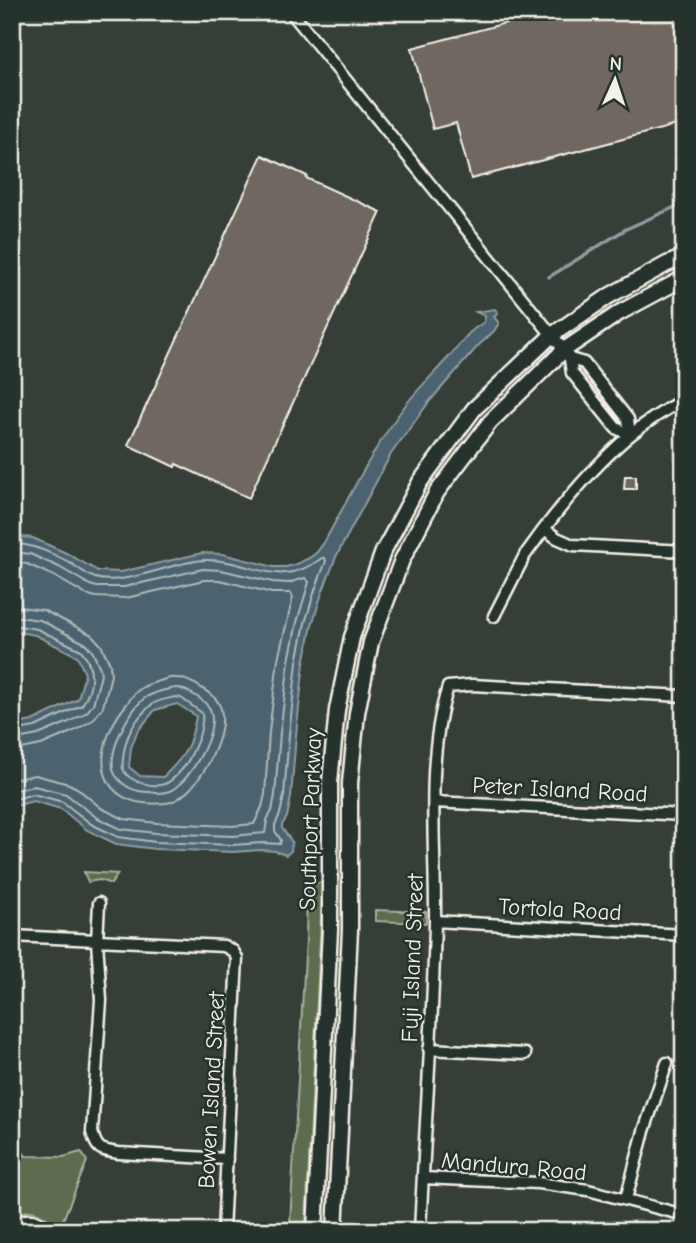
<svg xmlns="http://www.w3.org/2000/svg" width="696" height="1243" viewBox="0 0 696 1243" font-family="'Comic Neue',sans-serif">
  <rect width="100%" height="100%" fill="#353e37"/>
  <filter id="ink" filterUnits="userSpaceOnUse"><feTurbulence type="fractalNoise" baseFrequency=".0143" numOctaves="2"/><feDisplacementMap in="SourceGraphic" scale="14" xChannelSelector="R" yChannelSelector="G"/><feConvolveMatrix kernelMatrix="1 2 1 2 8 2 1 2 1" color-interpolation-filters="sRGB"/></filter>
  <g filter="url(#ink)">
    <!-- green -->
    <path fill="#5d6c4f" stroke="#a8ae9c" stroke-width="2" d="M84,872L118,874L111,884L100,880L88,882Z
      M307,883H322V898L306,1223L303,1231H288L290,1223L306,938Z
      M375,910L426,912V923L375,921Z
      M12,1140L26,1156L63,1157L81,1152L87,1161L63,1220V1228C51,1224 43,1212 31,1211C25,1211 18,1214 12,1215Z"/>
    <!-- water -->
    <path fill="#4b6470" stroke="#8f9ca0" stroke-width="2" fill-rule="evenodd" d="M495,309L498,313L494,317L499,323L494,331L478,346L429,402L391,454L336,557L322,593L312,625L304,663L296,735L291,797L287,817L282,825V828L292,842L291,851L286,855L275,851L262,850L233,852L155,849L116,844L87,830L61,809L33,801L12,807V725L32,721L78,699L85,674L77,656L35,635L12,631V536L33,538L66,553L98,571L121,572L202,553L223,554L274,567H286L297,564L311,557L317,552L325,541C350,495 373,449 404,407C419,387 438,370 454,351C465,338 469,331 484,322L485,316L476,312ZM177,704L196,716C191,746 185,756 163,777L140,776L129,767L131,748L137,732L155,710Z"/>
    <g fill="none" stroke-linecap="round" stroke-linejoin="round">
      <!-- shore -->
      <path stroke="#b0b9b8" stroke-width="2" d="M12,543C35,545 52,553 72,564C79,569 87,575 95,578C124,587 174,561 205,560C253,559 276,592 322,558H325L326,561L315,590L305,623L297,662L289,734L284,796L280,814L275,825V831L281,840L280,844L262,843L233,845L156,842L118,837L91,824L63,802L33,794L12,800
        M12,552L30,554L59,567L90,585L97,587H124L203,569L221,570L273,582L288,583L305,578L309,582L297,622L289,661L280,733L275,795L272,811L267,820L265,833L233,836L156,833L121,829L96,817L66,794L34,786L12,791
        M12,562L27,564L54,576L85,594L96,597L126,598L204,580H220L272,593H290L293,597L278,659L269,732L265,794L262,807L254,824L232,826L157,823L124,819L101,808L77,788L69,784L35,775L12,780
        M12,606L43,610L92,635L101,645L110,664L111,675L103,707L93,720L74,731L41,745L12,751
        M12,616L40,620L86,644L92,651L100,668L101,675L93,704L87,712L69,722L38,735L12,740
        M12,625L37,629L81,650C95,667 94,687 82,705L35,727L12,731
        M170,678C182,677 190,681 200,687C209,693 218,698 221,709C229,737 195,800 166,803C94,811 89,750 126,705C130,699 134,693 140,689C148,683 160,681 170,678Z
        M179,688C189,691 205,700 210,709C220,730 190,782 170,791C163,794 155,793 149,792C135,792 124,787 116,776C103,757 130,706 148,696C156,692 170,688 179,688Z
        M175,697L181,698L202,713C204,729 196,745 189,759C186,766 173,780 167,783C155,789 128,782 123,769C122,767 123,761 123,758C125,738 134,720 150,706C156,700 168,699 175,697Z"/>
      <!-- stream -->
      <path stroke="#8f9ca0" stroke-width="3.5" d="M549,277L626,229L684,203"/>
    </g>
    <!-- building -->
    <path fill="#706861" stroke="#f4f1e8" stroke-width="2" d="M547,12H684V123L471,179L456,123L433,129L412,48Z
      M262,155L307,176L306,178L381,212L249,498L176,464L175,467L128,445Z
      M625,476H636V489H624Z"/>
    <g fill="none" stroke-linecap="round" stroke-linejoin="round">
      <!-- minor casing -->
      <g stroke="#f4f1e8" stroke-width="15">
        <path id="minor" d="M291,12L564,350L570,359L572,373L616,428L630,435
          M570,359L584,363L628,419L630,435
          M544,529C570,495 597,463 629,436C646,422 665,410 684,399
          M494,616L525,555L544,529L557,538L573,545L684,551
          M434,802L684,815
          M99,903L97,941L101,1000L92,1132C97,1151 101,1150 119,1153L227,1159
          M435,921L684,935
          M12,936L224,946L233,951L237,958L223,1231
          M429,1049L525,1054
          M423,1178L538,1183L588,1190L684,1215
          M626,1199L644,1131L667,1063
          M13,1231C21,1216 37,1216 45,1231
          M420,1231C425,1128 433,1024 435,921C436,846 425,759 448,687L472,685L684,696"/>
      </g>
      <!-- secondary casing -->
      <g stroke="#f4f1e8" stroke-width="19">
        <path id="secondary" d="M315,1231L330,929V782L337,710L352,637L383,552L420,482L474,409L552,335L609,296L667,264L684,257
          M335,1231L350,930V783L357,713L371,642L402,560L437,492L490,422L564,350L619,313L684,278"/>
      </g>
      <!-- minor -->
      <use href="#minor" stroke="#26332d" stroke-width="10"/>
      <!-- secondary -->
      <use href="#secondary" stroke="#26332d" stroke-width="14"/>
    </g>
  </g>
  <g text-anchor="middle" stroke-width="5" stroke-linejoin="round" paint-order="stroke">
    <!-- street labels -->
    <g font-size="23" fill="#f4f1e8" stroke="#26332d">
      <text transform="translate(560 789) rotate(3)" y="8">Peter Island Road</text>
      <text transform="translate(310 819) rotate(-88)" y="8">Southport Parkway</text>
      <text transform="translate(560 909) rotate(3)" y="8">Tortola Road</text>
      <text transform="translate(412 958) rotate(-88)" y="8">Fuji Island Street</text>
      <text transform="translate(211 1090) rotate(-87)" y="8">Bowen Island Street</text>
      <text transform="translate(514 1166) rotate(5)" y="8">Mandura Road</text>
    </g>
  </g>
  <!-- margin -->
  <rect width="696" height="1243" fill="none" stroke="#26332d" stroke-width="42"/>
  <rect x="21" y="21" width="654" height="1201" fill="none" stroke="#f4f1e8" stroke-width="2.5" filter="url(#ink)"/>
  <!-- north arrow -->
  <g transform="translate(615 80) rotate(3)" stroke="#26332d" stroke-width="5" paint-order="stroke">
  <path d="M0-5L12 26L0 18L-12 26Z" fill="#f4f1e8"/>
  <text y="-10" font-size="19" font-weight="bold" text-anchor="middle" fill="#f4f1e8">N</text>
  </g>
</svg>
